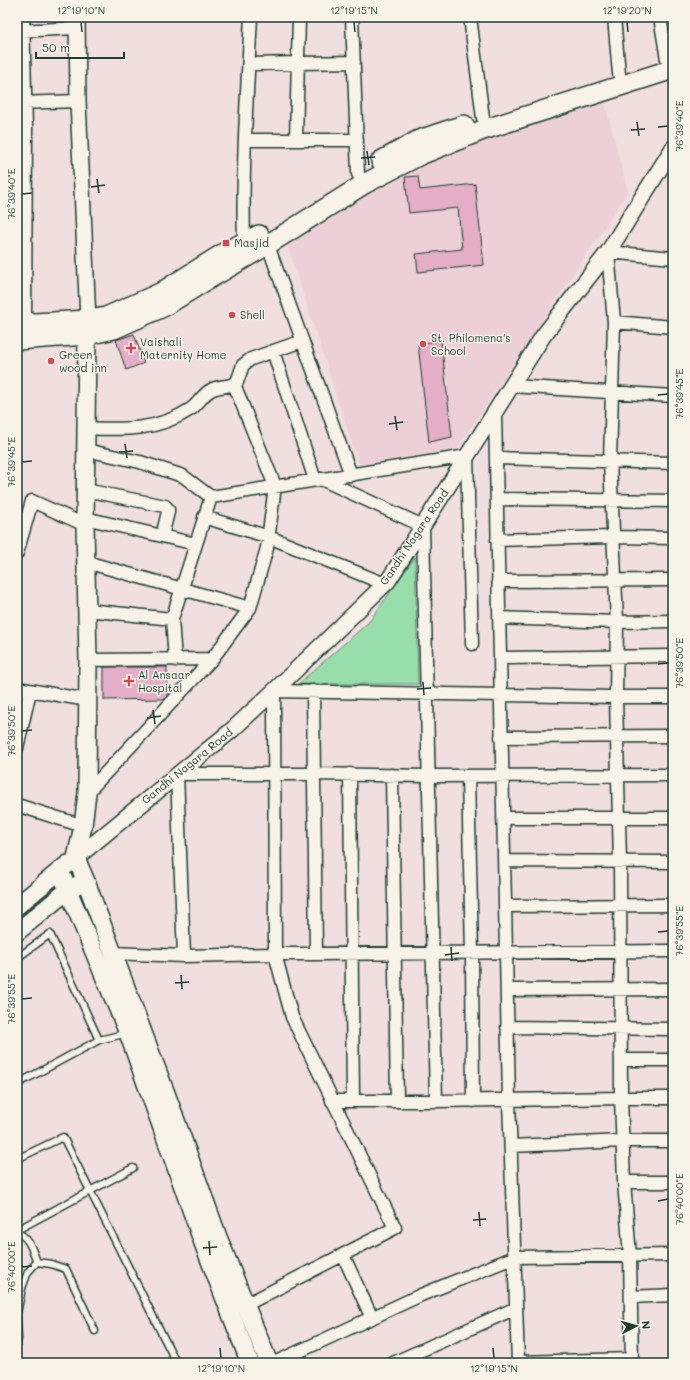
<svg xmlns="http://www.w3.org/2000/svg" width="690" height="1380" viewBox="0 0 690 1380" font-family="Mali,sans-serif">
  <rect width="100%" height="100%" fill="#f1dede"/>
  <filter id="ink" filterUnits="userSpaceOnUse"><feTurbulence type="fractalNoise" baseFrequency=".025" numOctaves="2"/><feDisplacementMap in="SourceGraphic" scale="8" xChannelSelector="R" yChannelSelector="G"/><feConvolveMatrix kernelMatrix="1 2 1 2 8 2 1 2 1" color-interpolation-filters="sRGB"/></filter>
  <g filter="url(#ink)">
    <!-- built -->
    <path fill="#edd0d7" d="M603,96L628,192L457,449L359,465L285,238L429,157Z"/>
    <!-- green -->
    <path fill="#98deab" stroke="#5c8e70" d="M415,557L418,684H298L369,622Z"/>
    <!-- building -->
    <path fill="#e3aec6" stroke="#1f3d34" d="M418,176L420,190L475,184L484,265L418,272L416,254L462,249L458,208L409,213L405,177Z
      M134,334L144,363L126,370L116,340Z
      M441,340L452,437L429,442L418,344Z
      M104,667H167V696L164,699L104,700Z"/>
    <g fill="none" stroke-linecap="round" stroke-linejoin="round">
      <!-- service casing -->
      <g stroke="#1f3d34" stroke-width="9">
        <path id="service" d="M17,958L50,934L99,1040
          M17,1084L99,1040L128,1033
          M17,1159L63,1137L174,1358
          M17,1230L133,1168
          M17,1233C29,1236 33,1252 37,1262L28,1272L22,1288L17,1314
          M37,1262L51,1264L66,1269L95,1331
          M17,1317L18,1339L17,1344"/>
      </g>
      <!-- minor casing -->
      <g stroke="#1f3d34" stroke-width="15">
        <path id="minor" d="M23,17L26,128L25,324
          M352,17L358,174
          M470,17L483,118
          M614,17L619,74
          M660,17L667,59
          M17,31L77,28
          M249,64L354,62
          M17,103L78,101
          M245,140H357
          M296,140L299,17
          M266,240L351,475
          M244,243C242,168 247,92 251,17
          M614,322L673,327
          M273,351L315,480
          M511,386L673,396
          M495,412L509,1100L518,1363
          M86,428C123,430 158,431 191,409C198,404 203,394 211,390C219,385 229,388 237,382L243,365L251,359L302,341
          M86,450L140,462L183,476L211,497L467,456L472,644
          M496,458L673,463
          M321,479L423,526L436,1101
          M85,490L165,506L168,509V512L162,536
          M497,499L673,501
          M204,517L269,537L385,584
          M85,518L196,544
          M497,540L613,537L673,538
          M17,553L32,501L85,525
          M86,562L250,608
          M498,581L673,580
          M87,610L172,619
          M499,618L617,622L673,621
          M500,658L673,656
          M88,660L212,659
          M175,660L172,619L211,497
          M17,688L88,700
          M313,691L316,954
          M501,737L673,736
          M17,748L30,691
          M350,774L353,1101
          M392,775L397,1101
          M468,776L472,953L473,1101
          M87,793L212,659L250,608L267,548L275,486L234,384
          M17,805L83,826
          M503,818H673
          M504,861L673,862
          M505,906L673,905
          M112,953L184,956L275,954H316L673,951
          M184,956L177,774H313L428,776L673,775
          M507,990L673,989
          M507,1027L673,1029
          M621,1060H673
          M332,1101H436L621,1098H673
          M511,1146L623,1141H673
          M624,1182H673
          M343,1255L372,1318
          M631,1297L673,1295
          M245,1305L395,1228L292,1017L275,954L274,691L616,697H673
          M518,1362L632,1359
          M274,1363L421,1295L515,1257L673,1255
          M393,1363L516,1308
          M632,1363L630,1256L624,1182L621,1098L620,862L616,697L617,622L610,461L614,322L608,252L673,258"/>
      </g>
      <!-- tertiary casing -->
      <g stroke="#1f3d34" stroke-width="18">
        <path id="tertiary" d="M77,17L78,101L88,320
          M76,858L232,730L274,691L388,581L543,336L608,252L673,148"/>
      </g>
      <!-- secondary casing -->
      <g stroke="#1f3d34" stroke-width="20">
        <path id="secondary" d="M87,335L85,525L88,660L87,793L83,826L76,858L85,879L170,1104L218,1237L269,1363
          M60,871L128,1033L203,1243L250,1363
          M17,906L68,864
          M17,932L67,891L77,885"/>
      </g>
      <!-- primary casing -->
      <g stroke="#1f3d34" stroke-width="22">
        <path id="primary" d="M381,161L419,140L464,125
          M17,324L88,320L106,317L160,293L227,251L259,235
          M17,340L87,335L114,329L165,306L207,280L267,245L364,184L420,155L483,130L673,69"/>
      </g>
      <!-- service -->
      <use href="#service" stroke="#f7f3e8" stroke-width="6"/>
      <!-- minor -->
      <use href="#minor" stroke="#f7f3e8" stroke-width="12"/>
      <!-- tertiary -->
      <use href="#tertiary" stroke="#f7f3e8" stroke-width="15"/>
      <!-- secondary -->
      <use href="#secondary" stroke="#f7f3e8" stroke-width="17"/>
      <!-- primary -->
      <use href="#primary" stroke="#f7f3e8" stroke-width="19"/>
    </g>
  </g>
  <!-- ticks -->
  <path fill="none" stroke="#1f3d34" stroke-width="1.5" d="M81,22L82,32M354,22L355,32M627,22L628,32M637,122L639,136M658,127L668,126M631,130L645,129M367,151L369,165M361,158L375,157M97,179L99,193M91,187L105,185M22,194L32,193M658,395L668,394M395,416L397,430M389,424L403,422M125,444L127,458M119,452L133,451M22,462L32,461M658,664L668,663M423,682L424,695M417,689L431,688M153,710L155,724M147,718L161,716M22,731L32,730M658,932L668,931M451,947L452,961M445,955L459,953M181,975L182,989M175,983L189,982M22,999L32,998M658,1201L668,1199M479,1212L480,1226M473,1220L486,1219M209,1241L210,1255M203,1248L217,1247M22,1267L32,1266M220,1348L221,1358M493,1348L494,1358"/>
  <!-- markers -->
  <g fill="#d1495b" stroke="#f7f3e8" stroke-width="1.5">
    <rect x="222" y="239" width="8" height="8" rx="2"/>
    <circle cx="232" cy="315" r="4"/>
    <circle cx="423" cy="344" r="4"/>
    <path d="M129 342h4v4h4v4h-4v4h-4v-4h-4v-4h4z"/>
    <circle cx="51" cy="361" r="4"/>
    <path d="M127 675h4v4h4v4h-4v4h-4v-4h-4v-4h4z"/>
  </g>
  <g text-anchor="middle" stroke-width="3" stroke-linejoin="round" paint-order="stroke">
    <!-- poi labels -->
    <g font-size="11" fill="#1f3d34" stroke="#f7f3e8" text-anchor="start">
      <text x="234" y="247">Masjid</text>
      <text x="240" y="319">Shell</text>
      <text x="431" y="342">St. Philomena's<tspan x="431" dy="13">School</tspan></text>
      <text x="140" y="346">Vaishali<tspan x="140" dy="13">Maternity Home</tspan></text>
      <text x="59" y="359">Green<tspan x="59" dy="13">wood inn</tspan></text>
      <text x="138" y="679">Al Ansaar<tspan x="138" dy="13">Hospital</tspan></text>
    </g>
    <!-- street labels -->
    <g font-size="11" fill="#1f3d34" stroke="#f7f3e8">
      <text transform="translate(414 537) rotate(-56)" y="4">Gandhi Nagara Road</text>
      <text transform="translate(187 766) rotate(-39)" y="4">Gandhi Nagara Road</text>
    </g>
  </g>
  <!-- margin -->
  <rect width="690" height="1380" fill="none" stroke="#f7f3e8" stroke-width="44"/>
  <!-- north arrow -->
  <g transform="translate(636 1326) rotate(84)" stroke="#f7f3e8" stroke-width="3" paint-order="stroke">
  <path d="M0-3L7 15L0 10L-7 15Z" fill="#1f3d34"/>
  <text y="-6" font-size="11" font-weight="bold" text-anchor="middle" fill="#1f3d34">N</text>
  </g>
  <!-- scale -->
  <path d="M36 52v6h88v-6" fill="none" stroke="#1f3d34" stroke-width="2"/>
  <text x="42" y="52" font-size="12" fill="#1f3d34" stroke="#f7f3e8" stroke-width="3" paint-order="stroke">50 m</text>
  <rect x="22" y="22" width="646" height="1336" fill="none" stroke="#1f3d34" stroke-width="1.5"/>
  <g font-size="10" text-anchor="middle" fill="#1f3d34">
    <text x="81" y="14">12°19'10"N</text>
    <text x="354" y="14">12°19'15"N</text>
    <text x="627" y="14">12°19'20"N</text>
    <text transform="translate(679 126) rotate(-90)" y="4">76°39'40"E</text>
    <text transform="translate(11 194) rotate(-90)" y="4">76°39'40"E</text>
    <text transform="translate(679 394) rotate(-90)" y="4">76°39'45"E</text>
    <text transform="translate(11 462) rotate(-90)" y="4">76°39'45"E</text>
    <text transform="translate(679 663) rotate(-90)" y="4">76°39'50"E</text>
    <text transform="translate(11 731) rotate(-90)" y="4">76°39'50"E</text>
    <text transform="translate(679 931) rotate(-90)" y="4">76°39'55"E</text>
    <text transform="translate(11 999) rotate(-90)" y="4">76°39'55"E</text>
    <text transform="translate(679 1199) rotate(-90)" y="4">76°40'00"E</text>
    <text transform="translate(11 1267) rotate(-90)" y="4">76°40'00"E</text>
    <text x="221" y="1372">12°19'10"N</text>
    <text x="494" y="1372">12°19'15"N</text>
  </g>
</svg>
